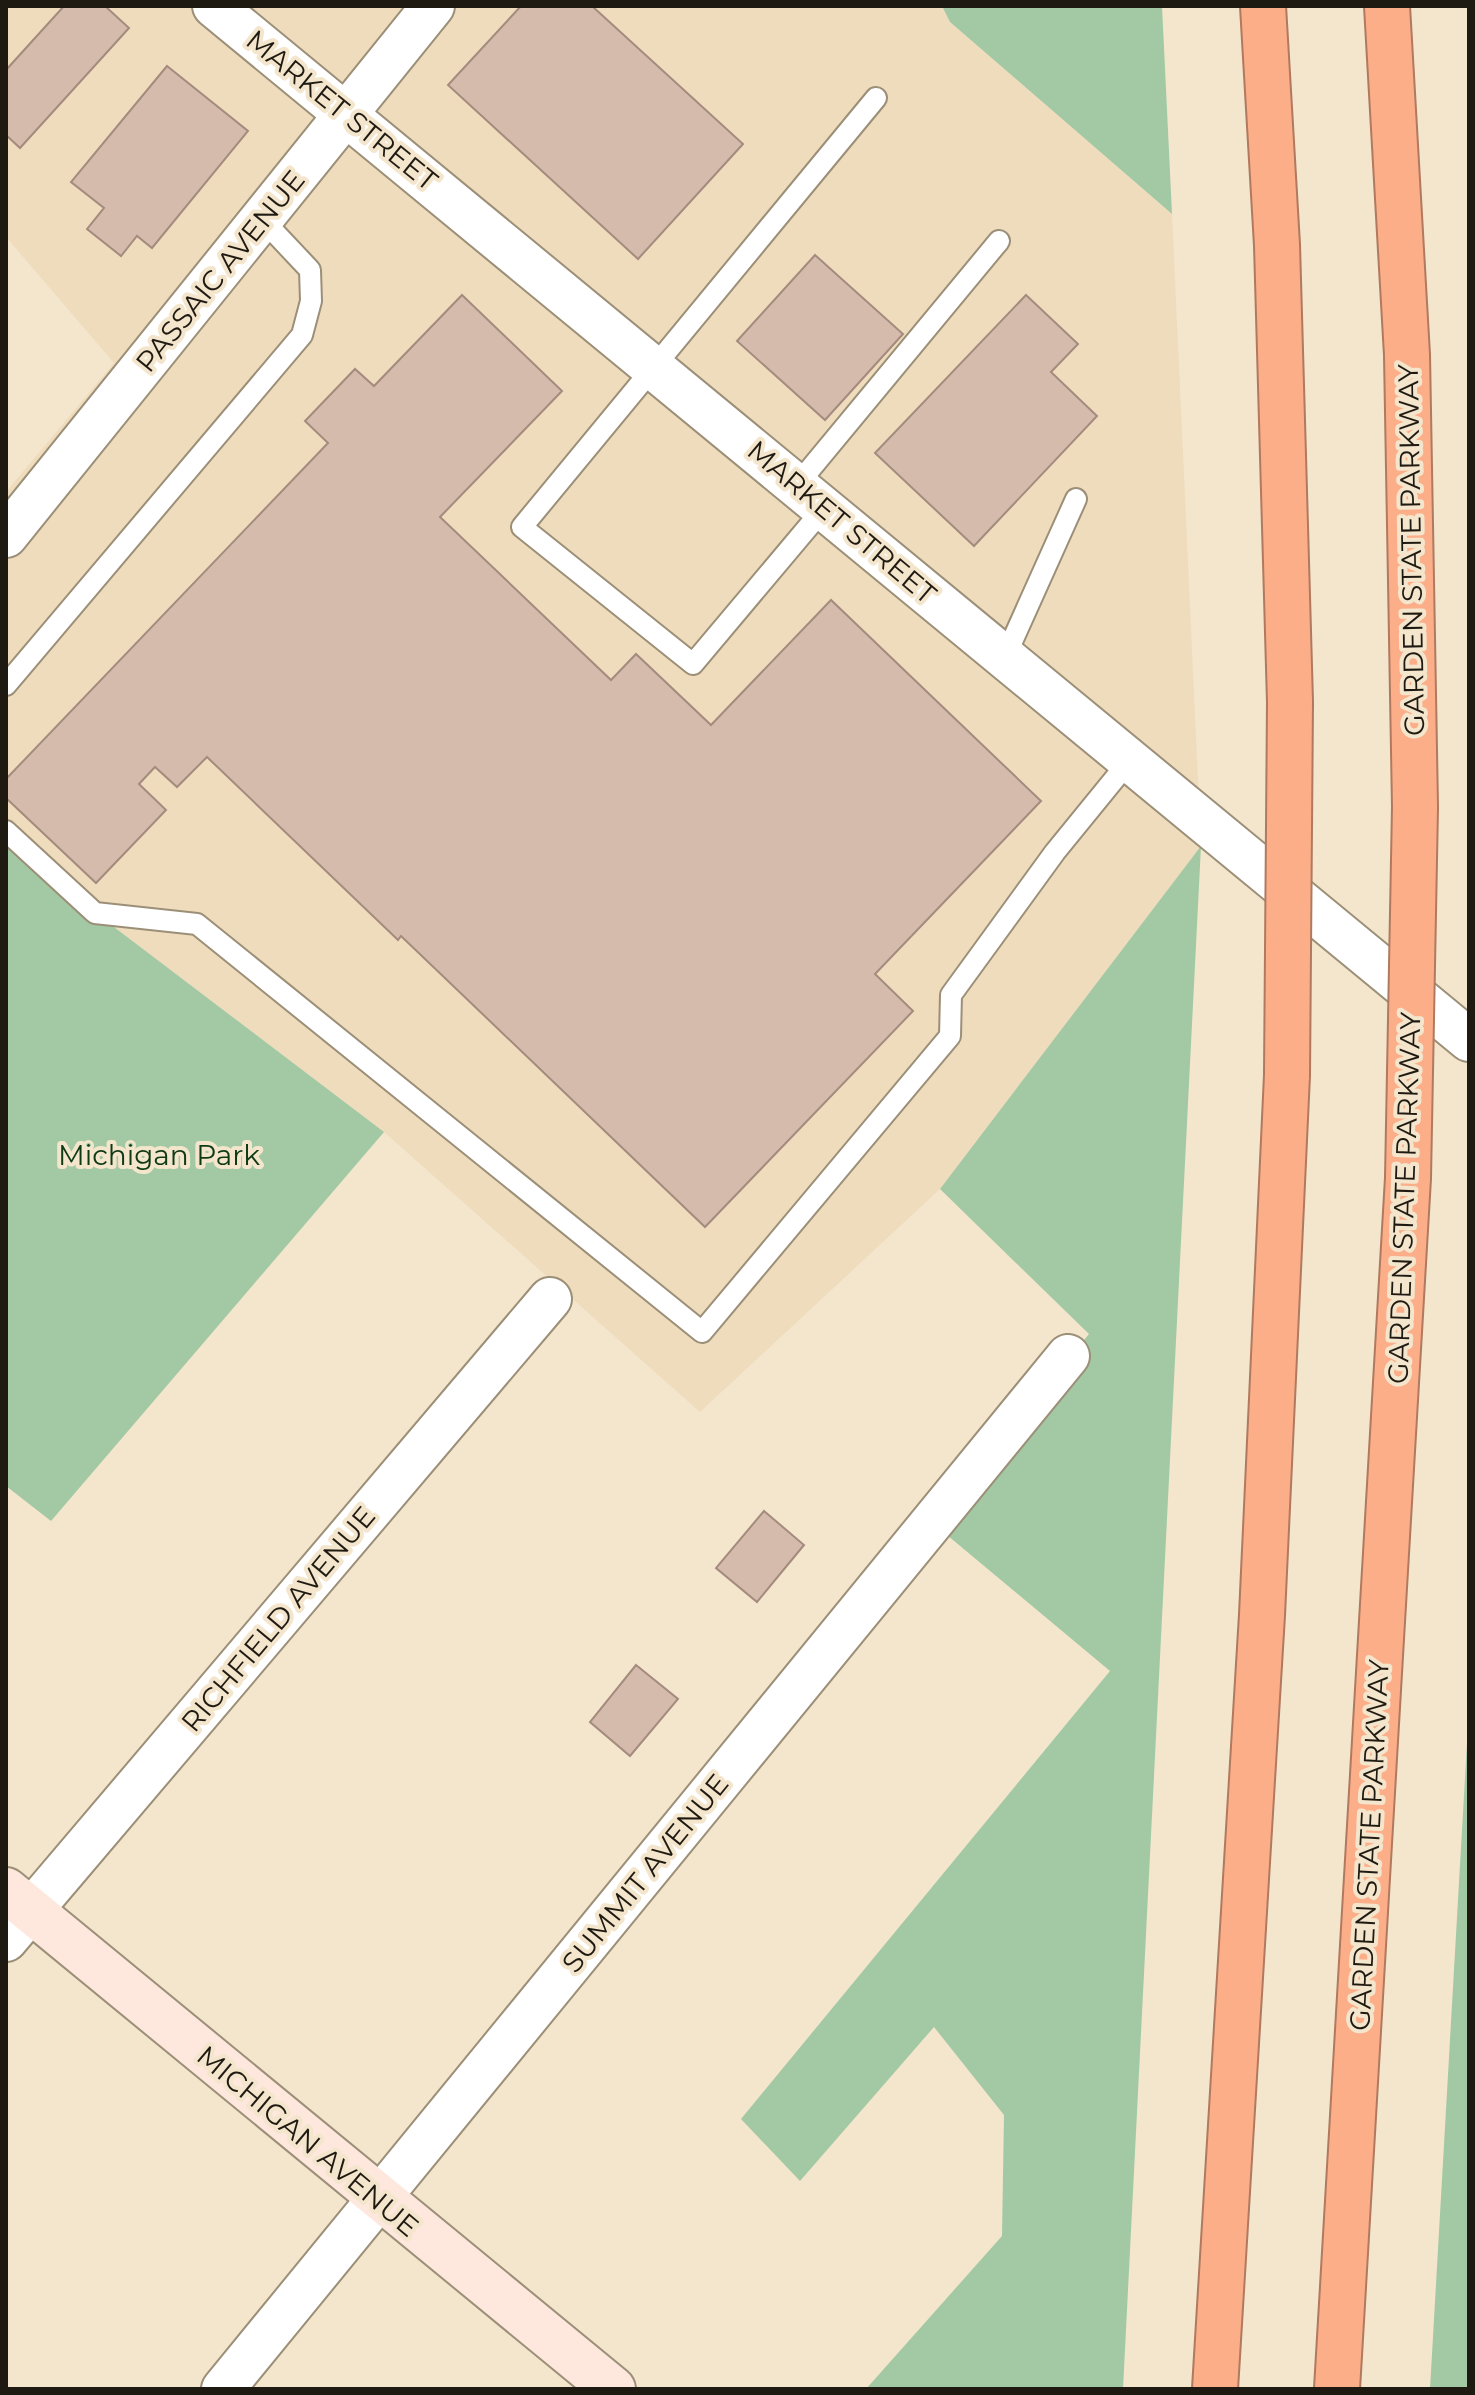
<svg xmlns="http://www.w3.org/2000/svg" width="1475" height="2395" viewBox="0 0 1475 2395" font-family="Montserrat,sans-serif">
  <rect width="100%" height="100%" fill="#f4e5cd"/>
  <!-- built -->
  <path fill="#efdcbd" d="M6,6H942L950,22L1172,214L1201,846L940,1189L700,1412L384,1132L6,845V492L114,363L6,237Z"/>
  <!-- green -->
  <path fill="#a2c9a4" d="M942,6H1162L1172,214L950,22Z
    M6,845L384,1132L51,1521L6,1486Z
    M1201,846L1123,2389H866L1002,2236L1004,2115L934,2027L800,2181L741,2119L1110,1671L935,1525L1089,1334L940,1189Z
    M1469,1708V2389H1430Z"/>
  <!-- building -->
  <path fill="#d5bbac" stroke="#a48b7e" stroke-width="2" d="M64,6H105L129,28L20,148L6,135V70Z
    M521,6H592L743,144L638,259L448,85Z
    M167,66L248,131L152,248L137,236L121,256L87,229L104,208L71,182Z
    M815,255L903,334L825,420L737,341Z
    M462,295L562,391L440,517L611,680L636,654L711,725L831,600L1041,801L875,974L913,1011L705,1227L401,936L398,940L207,757L177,787L155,767L139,784L166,810L96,883L6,798V779L328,443L305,421L355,369L374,386Z
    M1026,295L1078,344L1051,372L1097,416L974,546L875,453Z
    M764,1511L804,1545L757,1602L716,1568Z
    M636,1665L678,1699L630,1756L590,1722Z"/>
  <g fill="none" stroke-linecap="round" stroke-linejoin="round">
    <!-- lane casing -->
    <g stroke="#9c8f78" stroke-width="24">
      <path id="lane" d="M797,485L999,241
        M825,507L693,664L522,527L876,98
        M1005,657L1076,499
        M6,685L302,335L311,301L310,270L262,219
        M6,831L95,913L197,924L702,1332L950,1036L951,995L1055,852L1130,760"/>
    </g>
    <!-- street casing -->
    <g stroke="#9c8f78" stroke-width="46">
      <path id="street" d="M214,6L1469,1040
        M6,536L433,6
        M6,1940L550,1299
        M223,2389L1068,1356"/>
    </g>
    <!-- secondary casing -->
    <g stroke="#9c8f78" stroke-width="48">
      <path id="secondary" d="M6,1890L613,2389"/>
    </g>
    <!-- highway casing -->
    <g stroke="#af7a5f" stroke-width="48">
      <path id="highway" d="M1263,6L1277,245L1290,702
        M1387,6L1407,355L1415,807
        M1215,2389L1262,1615L1287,1075
        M1337,2389L1408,1178"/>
    </g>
    <!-- lane -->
    <use href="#lane" stroke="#fff" stroke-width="20"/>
    <!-- street -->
    <use href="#street" stroke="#fff" stroke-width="42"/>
    <!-- secondary -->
    <use href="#secondary" stroke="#fee7dc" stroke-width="44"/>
    <!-- highway -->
    <use href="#highway" stroke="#fcae89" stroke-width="44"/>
    <!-- highway-bridge casing -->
    <g stroke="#af7a5f" stroke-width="48" stroke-linecap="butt">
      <path id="highway-bridge" d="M1287,1075L1290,702
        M1408,1178L1415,807"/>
    </g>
    <!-- highway-bridge -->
    <use href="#highway-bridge" stroke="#fcae89" stroke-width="44"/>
  </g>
  <g text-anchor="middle" stroke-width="8" stroke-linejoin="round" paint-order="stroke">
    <!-- street labels -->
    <g font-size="28" fill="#1f1a11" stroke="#f4e5cd">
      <text transform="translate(342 110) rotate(39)" y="10">MARKET STREET</text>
      <text transform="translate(220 271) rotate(-51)" y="10">PASSAIC AVENUE</text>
      <text transform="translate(842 522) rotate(40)" y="10">MARKET STREET</text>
      <text transform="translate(1411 550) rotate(-91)" y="10">GARDEN STATE PARKWAY</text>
      <text transform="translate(1404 1198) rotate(-88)" y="10">GARDEN STATE PARKWAY</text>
      <text transform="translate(278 1619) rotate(-50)" y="10">RICHFIELD AVENUE</text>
      <text transform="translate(1369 1845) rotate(-87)" y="10">GARDEN STATE PARKWAY</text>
      <text transform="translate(645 1873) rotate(-51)" y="10">SUMMIT AVENUE</text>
      <text transform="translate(308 2141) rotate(40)" y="10">MICHIGAN AVENUE</text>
    </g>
    <!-- park labels -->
    <g font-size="28" fill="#0d3915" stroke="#f4e5cd">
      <text x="159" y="1165">Michigan Park</text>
    </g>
  </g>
  <!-- border -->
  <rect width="1475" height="2395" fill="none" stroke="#1f1a11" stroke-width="16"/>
</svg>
